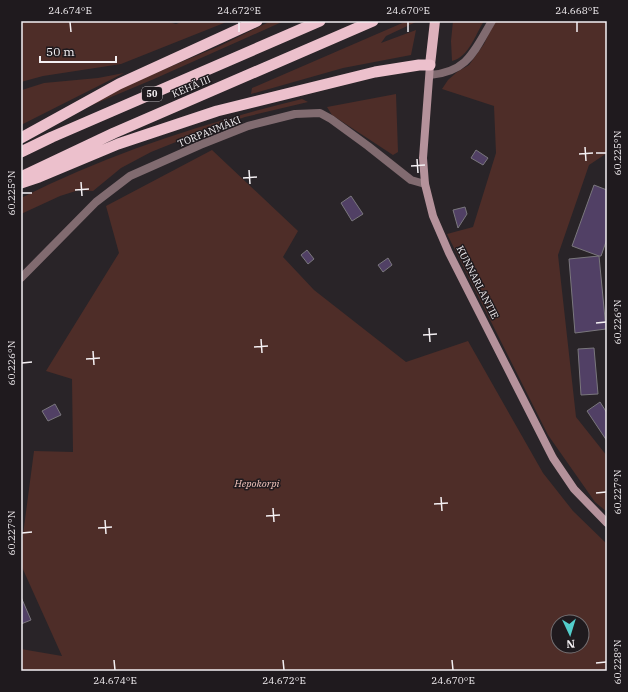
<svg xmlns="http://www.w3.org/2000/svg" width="628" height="692" viewBox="0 0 628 692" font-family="'IBM Plex Serif',serif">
  <rect width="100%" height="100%" fill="#292428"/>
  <!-- green -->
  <path fill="#4e2d28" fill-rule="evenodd" d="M21,21H165L176,24L184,21H229L121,64L43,76L21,82Z
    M271,21H284L154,79L73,113L136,81L222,45Z
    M407,21H418L386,36L381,43L416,30L411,55L343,68L251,94L252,88Z
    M453,21H484C475,35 469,57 452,61L451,41Z
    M495,21H607V153L589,165L558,255L576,417L607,456V512L595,502L548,435L447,234L473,227L496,153L494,106L442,89L448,80L457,72L469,65L484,44Z
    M124,73L21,125L22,90L44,83L98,78Z
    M396,94L398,152L393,155L332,115L327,107Z
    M302,99L308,102L245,117L201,132L151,152L121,168L93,191L79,190L60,196L21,214V198C110,153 206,122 302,99Z
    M212,150L298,231L283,257L314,290L406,362L468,341L543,473L573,511L607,544V671H21V649L62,656L21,565V550L34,451L73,452L72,379L46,371L119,253L106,206ZM558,622H582V646H558Z"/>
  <!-- building -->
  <path fill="#514065" stroke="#7a777d" d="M476,150L488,158L483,165L471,158Z
    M594,185L607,190V239L601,256H599L606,329L575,333L569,259L599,256L572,246Z
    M351,196L363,214L352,221L341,203Z
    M465,207L467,214L458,228L453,210Z
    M307,250L314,259L308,264L301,255Z
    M388,258L392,265L383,272L378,265Z
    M594,348L598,394L581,395L578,349Z
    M600,402L607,413V441L587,411Z
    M55,404L61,415L48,421L42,411Z
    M21,597L31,620L21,624Z"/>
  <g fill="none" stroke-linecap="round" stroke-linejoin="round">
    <!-- minor -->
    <path stroke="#816b70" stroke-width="8" d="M430,75C468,72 474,51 492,21
      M21,278L96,202L130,176L200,145L248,126L295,114L320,113L331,119L368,146L411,180L425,184"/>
    <!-- secondary -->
    <path stroke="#b5929b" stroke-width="8" d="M430,65L423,158L425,184L433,216L449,253L553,458L574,489L607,523"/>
    <!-- primary -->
    <path stroke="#ddb1bc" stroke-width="10" d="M430,65L435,21"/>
    <!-- trunk -->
    <path stroke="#ecc0cc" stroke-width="11" d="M21,138L119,84L257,21
      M21,152L52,137L320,21
      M21,177L114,133L373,21
      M21,183L39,177L118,144L217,111L375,72L419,65H430"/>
  </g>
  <!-- ticks -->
  <path fill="none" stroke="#f4f0f3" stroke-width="1.5" d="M70,22L71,32M239,22V32M408,22V32M577,22V32M585,147L586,161M596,153H606M579,154L593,153M417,159L418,173M411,166L425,165M249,170L250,184M243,178L257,177M81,182L82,196M75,190L89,189M22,193H32M596,323L606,322M429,328L430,342M423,335L437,334M261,339L262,353M254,347L268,346M93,351L94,365M86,359L100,358M22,363L32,362M596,493L606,492M441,497L442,511M434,504L448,503M273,508L274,522M266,516L280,515M105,520L106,534M98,528L112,527M22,533L32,532M114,660L115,670M283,660L284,670M452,660L453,670M596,663L606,662"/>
  <g text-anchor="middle" stroke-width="3" stroke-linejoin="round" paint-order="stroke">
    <!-- shield labels -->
    <rect fill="#1f1a1e" stroke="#b4b0b3" stroke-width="1" x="142" y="87" width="20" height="14" rx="3"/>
    <g font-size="9" font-weight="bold" fill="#f4f0f3">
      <text x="152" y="97">50</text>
    </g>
    <!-- street labels -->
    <g font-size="10" fill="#f4f0f3" stroke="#1f1a1e">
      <text transform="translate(191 86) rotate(-23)" y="4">KEHÄ III</text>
      <text transform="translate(209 131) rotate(-22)" y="4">TORPANMÄKI</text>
      <text transform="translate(478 282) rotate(63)" y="4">KUNNARLANTIE</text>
    </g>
    <!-- park labels -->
    <g font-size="10" font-style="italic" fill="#f5c6be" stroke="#1f1a1e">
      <text x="257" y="487">Hepokorpi</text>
    </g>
  </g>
  <!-- border -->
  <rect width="628" height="692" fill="none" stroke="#1f1a1e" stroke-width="44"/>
  <!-- north arrow -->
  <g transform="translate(570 634) rotate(176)"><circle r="19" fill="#1f1a1e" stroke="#747073"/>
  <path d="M0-3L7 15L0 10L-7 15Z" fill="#53cdcb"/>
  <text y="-6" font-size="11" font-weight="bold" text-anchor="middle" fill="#f4f0f3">N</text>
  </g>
  <!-- scale -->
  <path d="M40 56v6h76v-6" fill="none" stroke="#f4f0f3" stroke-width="2"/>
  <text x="46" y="56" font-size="12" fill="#f4f0f3" stroke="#1f1a1e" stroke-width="3" paint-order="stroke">50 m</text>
  <rect x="22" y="22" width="584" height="648" fill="none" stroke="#f4f0f3" stroke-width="1.5"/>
  <g font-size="10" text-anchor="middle" fill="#f4f0f3">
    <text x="70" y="14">24.674°E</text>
    <text x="239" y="14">24.672°E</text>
    <text x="408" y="14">24.670°E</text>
    <text x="577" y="14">24.668°E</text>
    <text transform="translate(617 153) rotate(-90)" y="4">60.225°N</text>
    <text transform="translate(11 193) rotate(-90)" y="4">60.225°N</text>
    <text transform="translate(617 322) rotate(-90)" y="4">60.226°N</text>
    <text transform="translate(11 363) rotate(-90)" y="4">60.226°N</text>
    <text transform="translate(617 492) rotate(-90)" y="4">60.227°N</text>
    <text transform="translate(11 533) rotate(-90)" y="4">60.227°N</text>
    <text transform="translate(617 662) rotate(-90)" y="4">60.228°N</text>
    <text x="115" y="684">24.674°E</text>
    <text x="284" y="684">24.672°E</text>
    <text x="453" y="684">24.670°E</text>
  </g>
</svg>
